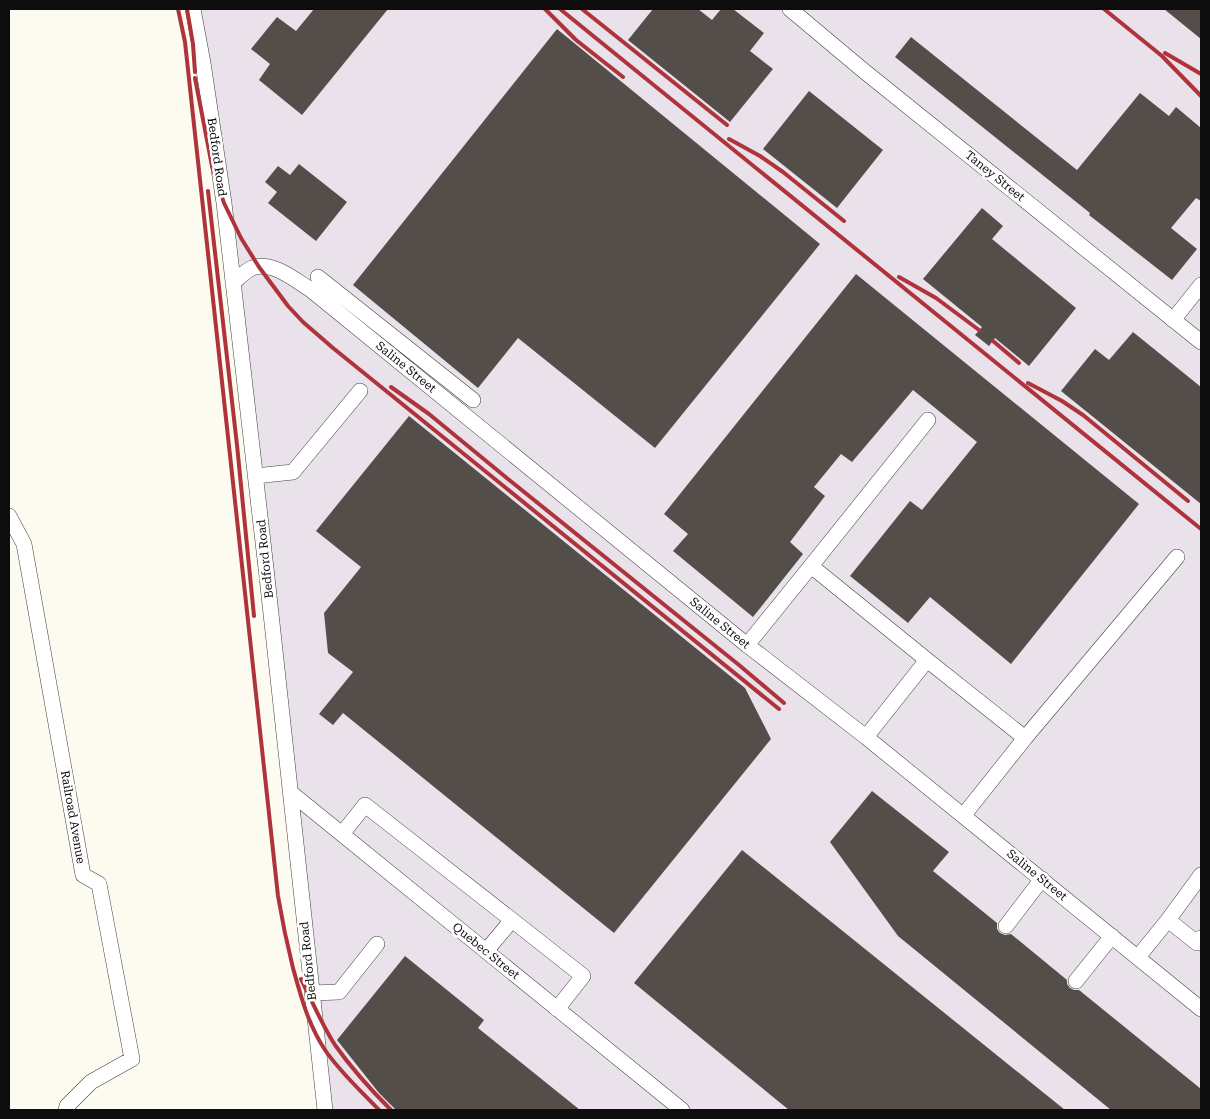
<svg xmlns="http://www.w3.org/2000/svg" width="1210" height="1119" font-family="'Roboto Serif',serif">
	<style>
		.industrial { fill: #eae2eb }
		.building { fill: #544e4a }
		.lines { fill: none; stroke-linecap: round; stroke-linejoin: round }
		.minor-casing { stroke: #404040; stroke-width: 16 }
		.minor { stroke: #fff; stroke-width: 15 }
		.rail { stroke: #af333b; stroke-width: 4 }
		.labels { text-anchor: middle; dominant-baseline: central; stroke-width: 5; stroke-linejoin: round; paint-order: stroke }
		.street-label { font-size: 12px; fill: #0d0d0d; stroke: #fff }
	</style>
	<rect width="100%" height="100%" fill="#fdfaef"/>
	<path class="industrial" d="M192,9H1201V1110H321L224,203Z"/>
	<path class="building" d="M314,9H388L302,115L259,80L270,64L251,49L277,17L296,31Z
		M653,9H698L712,20L721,9H733L764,33L750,51L773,69L730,122L628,40Z
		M1164,9H1201V39Z
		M557,29L820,244L655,448L518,338L478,388L353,285Z
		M911,37L1077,170L1140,93L1169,116L1176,107L1201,128V201L1196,198L1171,228L1197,249L1172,280L1089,215L1090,213L895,57Z
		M809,91L883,150L837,208L763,149Z
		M299,164L347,202L316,241L268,203L277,192L265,182L278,166L290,175Z
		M982,208L1003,226L992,239L1076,308L1029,366L995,338L989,346L975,335L982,327L923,279Z
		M856,274L1139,504L1011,664L930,597L908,623L850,576L910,501L922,510L977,442L913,390L852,462L841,454L814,487L825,496L790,542L803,554L753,617L673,551L688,534L664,514Z
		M1133,332L1201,387V504L1061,391L1095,349L1109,360Z
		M409,416L745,688L771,739L614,933L343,713L333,725L319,714L353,672L328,653L324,613L361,567L316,531Z
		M872,791L949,852L933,871L997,923V929L1000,933L1005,935L1011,934L1067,980V984L1070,988L1074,990H1079L1201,1089V1110H1111L898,936L830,842Z
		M742,850L1065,1110H789L634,983Z
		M405,956L484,1020L478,1028L580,1110H396L379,1093L337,1040Z"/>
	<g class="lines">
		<defs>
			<path id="minor" d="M193,9L203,63L224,203L267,577L325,1110
				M790,9L864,71L1201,342
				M318,277L473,400
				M233,283C239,278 245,271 252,268C272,260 295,280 311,290L747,645L866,737L1201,1009
				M1173,320L1201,285
				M255,476L293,472L360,391
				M9,516L24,544L83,875L99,884L132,1059L91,1082L67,1106L66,1110
				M811,566L928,420
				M747,645L811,566L927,660L866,737
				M927,660L1025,738L963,816
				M1025,738L1177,557
				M290,792L682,1110
				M342,834L365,805L512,920L486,951
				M512,920L583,976L557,1009
				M1168,920L1197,943L1201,938
				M1006,926L1042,879
				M1138,957L1168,920L1201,875
				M1076,981L1112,936
				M312,993L339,992L377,944"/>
		</defs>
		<use href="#minor" class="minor-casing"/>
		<use href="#minor" class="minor"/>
		<path class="rail" d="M178,9L185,42L278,896C282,920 287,944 293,968C301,997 308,1024 325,1050C340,1072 361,1091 379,1110
			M187,9L193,44L195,72
			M545,9L576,40L623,77
			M560,9L1201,529
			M582,9L727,125
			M1104,9L1162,56L1201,96
			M1165,53L1201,74
			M195,78L212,166L224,203L241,238L259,267L288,306L303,322L333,348L779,709
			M729,139L760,156L783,172L844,221
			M208,191L237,445L254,616
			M899,277L936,298L979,330
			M993,341L1019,363
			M1028,383L1062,401L1083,415L1188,501
			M391,387L429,414L508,479L739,665L784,703
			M301,979C312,1001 322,1025 335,1045C352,1069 371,1090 391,1110"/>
	</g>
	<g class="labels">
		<g class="street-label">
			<text transform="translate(217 157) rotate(82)">Bedford Road</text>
			<text transform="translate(995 176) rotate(39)">Taney Street</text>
			<text transform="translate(406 367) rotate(39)">Saline Street</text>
			<text transform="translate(265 559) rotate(-96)">Bedford Road</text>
			<text transform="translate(720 623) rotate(39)">Saline Street</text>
			<text transform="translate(73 817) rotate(80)">Railroad Avenue</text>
			<text transform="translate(1037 875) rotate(39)">Saline Street</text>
			<text transform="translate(486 951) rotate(39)">Quebec Street</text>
			<text transform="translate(308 961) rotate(-96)">Bedford Road</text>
		</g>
	</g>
	<rect width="1210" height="1119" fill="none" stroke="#0d0d0d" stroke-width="20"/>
</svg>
